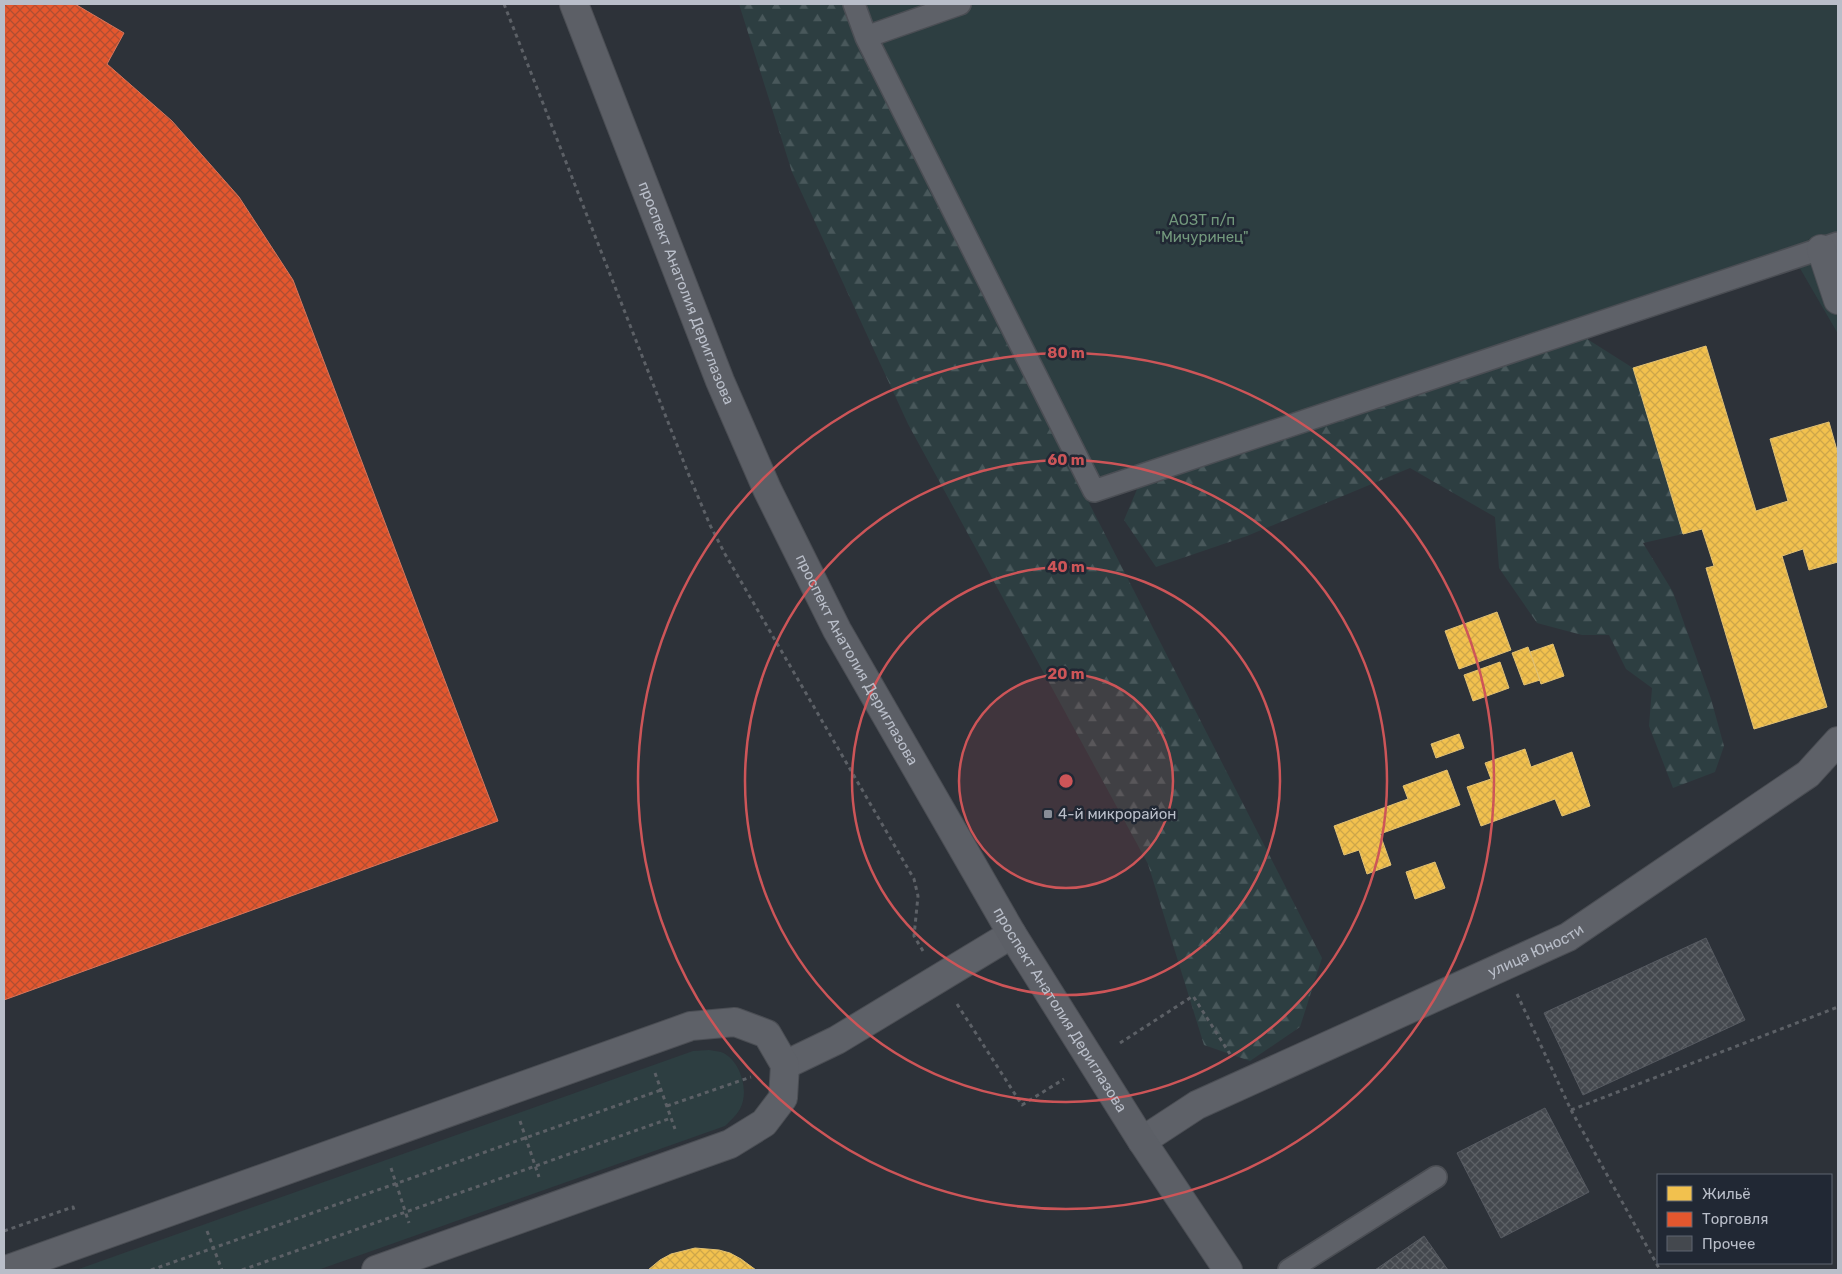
<svg xmlns="http://www.w3.org/2000/svg" width="1842" height="1274" font-family="Rubik,sans-serif">
	<style>
		.green { fill: #2d3e41 }
		.forest { fill: url(#forest-firs) }
		.homes { fill: url(#homes-cross-hatch); stroke: #e1c073 }
		.shops { fill: url(#shops-cross-hatch); stroke: #d7765c }
		.building { fill: url(#building-cross-hatch); stroke: #565a61 }
		.lines { fill: none; stroke-linecap: round; stroke-linejoin: round }
		.service-casing { stroke: #4b4e54; stroke-width: 24 }
		.minor-casing { stroke: #4b4e54; stroke-width: 30 }
		.secondary-casing { stroke: #4b4e54; stroke-width: 30 }
		.path { stroke: #5c6066; stroke-width: 3; stroke-dasharray: 4 4; stroke-linecap: butt }
		.service { stroke: #5e6168; stroke-width: 21 }
		.minor { stroke: #5e6168; stroke-width: 28 }
		.secondary { stroke: #5c5f66; stroke-width: 28 }
		.ring { fill: none; stroke: #cd5558; stroke-width: 2.5 }
		.poi-dot { fill: #888d97; stroke: #212834; stroke-width: 2 }
		.labels { text-anchor: middle; dominant-baseline: central; stroke-width: 5; stroke-linejoin: round; paint-order: stroke }
		.park-label { font-size: 15px; fill: #72987c; stroke: #212834 }
		.street-label { font-size: 15px; fill: #b9bec9; stroke: #212834 }
		.poi-label { font-size: 15px; fill: #b9bec9; stroke: #212834; text-anchor: start }
		.centre { fill: #cd5558; stroke: #212834; stroke-width: 2.5 }
		.ring-label { font-size: 15px; text-anchor: middle; font-weight: bold; fill: #cd5558; stroke: #212834; stroke-width: 5; stroke-linejoin: round; paint-order: stroke }
	</style>
	<defs>
		<pattern id="forest-firs" width="22" height="20" patternUnits="userSpaceOnUse" patternTransform="scale(1.25)"><rect width="22" height="20" fill="#2d3e41"/><path d="M5 1l3.5 6h-7zM16 11l3.5 6h-7z" fill="#49585b"/></pattern>
		<pattern id="homes-cross-hatch" width="8" height="8" patternUnits="userSpaceOnUse" patternTransform="scale(1.25)"><rect width="8" height="8" fill="#f2c14e"/><path d="M0 0l8 8M0 8l8-8" fill="none" stroke="#cda64a"/></pattern>
		<pattern id="shops-cross-hatch" width="8" height="8" patternUnits="userSpaceOnUse" patternTransform="scale(1.25)"><rect width="8" height="8" fill="#e4572e"/><path d="M0 0l8 8M0 8l8-8" fill="none" stroke="#b04e32"/></pattern>
		<pattern id="building-cross-hatch" width="8" height="8" patternUnits="userSpaceOnUse" patternTransform="scale(1.25)"><rect width="8" height="8" fill="#44484e"/><path d="M0 0l8 8M0 8l8-8" fill="none" stroke="#5d6166"/></pattern>
	</defs>
	<rect width="100%" height="100%" fill="#2d3239"/>
	<path class="green" d="M843,4H1838V334L1798,265L1089,503L862,55Z
		M709,1050C713,1051 717,1051 721,1052C740,1059 750,1091 740,1109C736,1116 730,1121 725,1126L318,1270H76L693,1051Z"/>
	<path class="forest" d="M739,4H843L862,55L1089,503L1322,958L1300,1027L1250,1061L1204,1045L1148,864L908,424L792,172Z
		M1584,337L1633,368L1683,534L1643,543L1673,592L1711,699L1724,746L1715,772L1673,788L1649,726L1652,688L1626,669L1609,635H1582L1537,623L1499,568L1495,517L1410,468L1247,536L1156,567L1124,520L1138,487Z"/>
	<path class="homes" d="M1706,346L1756,511L1788,501L1770,439L1829,422L1838,454V562L1809,570L1803,549L1782,556L1827,707L1754,729L1706,568L1714,566L1702,529L1683,534L1633,368Z
		M1497,612L1511,650L1459,669L1445,631Z
		M1553,644L1564,676L1541,684L1530,652Z
		M1528,647L1540,680L1524,685L1512,653Z
		M1500,662L1509,688L1473,701L1464,675Z
		M1459,734L1464,748L1436,758L1431,744Z
		M1525,749L1531,767L1572,752L1590,806L1562,816L1555,799L1481,826L1467,787L1491,779L1485,763Z
		M1447,770L1460,805L1380,834L1391,865L1367,874L1359,850L1344,855L1334,826L1408,799L1403,786Z
		M1435,862L1445,888L1415,899L1406,872Z
		M695,1248L719,1250L730,1253L741,1259L756,1270H648L660,1260L671,1254Z"/>
	<path class="shops" d="M4,4H75L124,33L107,64L172,121L239,197L293,280L498,821L4,1000Z"/>
	<path class="building" d="M1706,938L1745,1020L1583,1095L1544,1013Z
		M1545,1108L1589,1192L1501,1238L1457,1153Z
		M1424,1236L1448,1270H1375Z"/>
	<g class="lines">
		<defs>
			<path id="service" d="M854,4L866,37L1094,491L1838,243
				M866,37L960,4
				M1289,1270L1436,1177"/>
			<g id="minor">
				<path d="M1821,249L1838,300"/>
				<path d="M785,1065L837,1040L1012,934"/>
				<path id="s1" d="M1142,1141L1197,1105L1568,937L1808,774L1838,741"/>
				<path d="M6,1270L691,1026L735,1022L767,1034L785,1065L783,1098L764,1123L730,1144L376,1270"/>
			</g>
			<g id="secondary">
				<path id="s2" d="M574,4L720,381L767,489L837,630L1012,934L1142,1141L1228,1270"/>
			</g>
		</defs>
		<use href="#service" class="service-casing"/>
		<use href="#minor" class="minor-casing"/>
		<use href="#secondary" class="secondary-casing"/>
		<path class="path" d="M504,4L688,473L710,525L725,554L914,879L918,896L914,936L923,951
			M1517,994L1571,1110L1838,1007
			M957,1004L1022,1105L1064,1079
			M1120,1043L1193,996L1230,1054
			M655,1073L675,1129
			M667,1106L751,1077
			M1571,1110L1660,1270
			M520,1121L539,1177
			M391,1168L409,1223
			M4,1231L73,1207L75,1213
			M207,1231L222,1270
			M151,1270L661,1090
			M242,1270L671,1118"/>
		<use href="#service" class="service"/>
		<use href="#minor" class="minor"/>
		<use href="#secondary" class="secondary"/>
	</g>
	<circle cx="1066" cy="781" r="107" fill="#cd5558" fill-opacity=".12"/>
	<g class="ring">
		<circle cx="1066" cy="781" r="107"/>
		<circle cx="1066" cy="781" r="214"/>
		<circle cx="1066" cy="781" r="321"/>
		<circle cx="1066" cy="781" r="428"/>
	</g>
	<rect class="poi-dot" x="1043" y="809" width="10" height="10" rx="2.5"/>
	<g class="labels">
		<g class="park-label">
			<text x="1202" y="220">АОЗТ п/п<tspan x="1202" dy="17">"Мичуринец"</tspan></text>
		</g>
		<g class="street-label">
			<text stroke="none"><textPath href="#s2" startOffset="310">проспект Анатолия Дериглазова</textPath></text>
			<text stroke="none"><textPath href="#s2" startOffset="715">проспект Анатолия Дериглазова</textPath></text>
			<text stroke="none"><textPath href="#s1" startOffset="438">улица Юности</textPath></text>
			<text stroke="none"><textPath href="#s2" startOffset="1120">проспект Анатолия Дериглазова</textPath></text>
		</g>
		<g class="poi-label">
			<text x="1058" y="814">4-й микрорайон</text>
		</g>
	</g>
	<circle cx="1066" cy="781" r="8" class="centre"/>
	<g class="ring-label">
		<text x="1066" y="358">80 m</text>
		<text x="1066" y="465">60 m</text>
		<text x="1066" y="572">40 m</text>
		<text x="1066" y="679">20 m</text>
	</g>
	<rect width="1842" height="1274" fill="none" stroke="#b9bec9" stroke-width="10"/>
	<rect x="1657" y="1174" width="175" height="90" fill="#212834" stroke="#5e6470"/>
	<rect x="1667" y="1186" width="25" height="15" fill="#f2c14e" stroke="#5e6470"/>
	<text x="1702" y="1199" font-size="15" fill="#b9bec9">Жильё</text>
	<rect x="1667" y="1212" width="25" height="15" fill="#e4572e" stroke="#5e6470"/>
	<text x="1702" y="1224" font-size="15" fill="#b9bec9">Торговля</text>
	<rect x="1667" y="1236" width="25" height="15" fill="#44484e" stroke="#5e6470"/>
	<text x="1702" y="1249" font-size="15" fill="#b9bec9">Прочее</text>
</svg>
